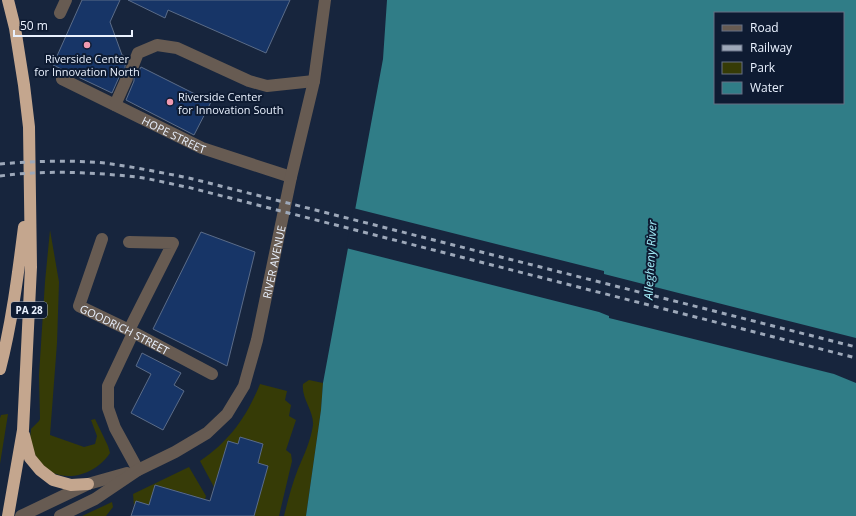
<svg xmlns="http://www.w3.org/2000/svg" width="856" height="516" font-family="'Open Sans',sans-serif">
	<style>
		.green { fill: #363b06 }
		.water { fill: #307d87; fill-rule: evenodd }
		.pier { fill: #17253d }
		.building { fill: #173567; stroke: #5b6c88 }
		.lines { fill: none; stroke-linecap: round; stroke-linejoin: round }
		.minor { stroke: #675b52; stroke-width: 12 }
		.highway { stroke: #c4a68e; stroke-width: 12 }
		.rail { stroke: #9da8b9; stroke-width: 3; stroke-dasharray: 5 5; stroke-linecap: butt }
		.poi-dot { fill: #f19ab1; stroke: #0e1b32; stroke-width: 1.5 }
		.labels { text-anchor: middle; dominant-baseline: central; stroke-width: 4; stroke-linejoin: round; paint-order: stroke }
		.shield { fill: #0e1b32; stroke: #a8b2c2; stroke-width: 1 }
		.shield-label { font-size: 10px; font-weight: bold; fill: #eaf2ff }
		.poi-label { font-size: 11px; fill: #eaf2ff; stroke: #0e1b32 }
		.street-label { font-size: 11px; fill: #eaf2ff; stroke: #0e1b32 }
		.water-label { font-size: 12px; font-style: italic; fill: #a5f0fb; stroke: #0e1b32 }
	</style>
	<rect width="100%" height="100%" fill="#17253d"/>
	<path class="green" d="M50,230L59,282L57,343L50,435L84,447L95,444L97,436L91,420L95,419L108,446L110,453C94,478 54,487 37,458C35,454 30,449 30,445C29,440 31,434 31,429L39,421L40,419L39,375L45,282Z
		M309,380L323,383L321,410L306,516H284C288,500 292,484 298,469C304,455 311,440 313,425C314,411 301,398 303,384Z
		M260,384L287,391L285,400L291,405L289,416L296,420L286,450L291,454L292,461L279,516H254L268,466L258,463L263,444L240,437L238,444L228,441L214,487L200,461C230,441 247,416 260,384Z
		M8,414L0,464V418L1,415Z
		M189,467L206,496L200,516H192V495L155,485L149,505L136,501L134,506L133,494Z
		M112,502L113,507L106,516H82Z"/>
	<path class="water" d="M387,0H856V516H306L321,410L323,383L383,59ZM715,13H843V103H715Z"/>
	<path class="pier" d="M353,208L604,271V274L856,338V383L834,374L609,318V316L599,312L346,248Z"/>
	<path class="building" d="M82,0H120L110,22L122,55L126,57L125,59L127,60L125,66V71L120,75L112,93L53,65Z
		M128,0H290L266,53L168,10L165,18Z
		M141,67L211,102L194,135L126,100L134,81V75L137,74Z
		M201,232L255,252L227,366L153,329Z
		M142,353L181,373L174,385L184,391L163,430L131,413L151,374L136,366Z
		M240,437L263,444L258,463L268,466L254,516H131L136,501L149,505L155,485L210,501L228,441L238,444Z"/>
	<g class="lines">
		<g class="minor">
			<path d="M60,13L66,0"/>
			<path d="M132,68L138,53L157,45L177,48L249,81L267,86L314,81"/>
			<path id="s1" d="M62,79L202,148L291,177"/>
			<path d="M115,105L127,78"/>
			<path id="s2" d="M102,239L79,306L129,330L212,374"/>
			<path d="M129,330L173,243L129,242"/>
			<path d="M133,333L108,386V408L115,428L138,470"/>
			<path d="M21,516L88,484L127,473"/>
			<path id="s3" d="M60,516L95,499L138,470L175,452L207,433L227,414L244,386L257,340L291,177L314,81L325,0"/>
		</g>
		<path class="highway" d="M8,0L15,28L24,85L29,127L31,267L23,430L8,516
			M0,369C12,322 18,274 24,227
			M24,435L30,458L40,470L53,480L71,485L88,484"/>
		<path class="rail" d="M0,164C34,161 70,160 105,163C134,167 164,173 193,179L856,347
			M0,176C45,170 91,172 136,177C153,179 170,184 187,187L856,358"/>
	</g>
	<g class="poi-dot">
		<circle cx="87" cy="45" r="4"/>
		<circle cx="170" cy="102" r="4"/>
	</g>
	<g class="labels">
		<rect class="shield" x="11" y="302" width="36" height="16" rx="3"/>
		<g class="shield-label">
			<text x="29" y="310">PA 28</text>
		</g>
		<g class="poi-label">
			<text x="87" y="58">Riverside Center<tspan x="87" dy="13">for Innovation North</tspan></text>
			<text x="178" y="96" text-anchor="start">Riverside Center<tspan x="178" dy="13">for Innovation South</tspan></text>
		</g>
		<g class="street-label">
			<text stroke="none"><textPath href="#s1" startOffset="125">HOPE STREET</textPath></text>
			<text stroke="none"><textPath href="#s3" startOffset="357">RIVER AVENUE</textPath></text>
			<text stroke="none"><textPath href="#s2" startOffset="122">GOODRICH STREET</textPath></text>
		</g>
		<g class="water-label">
			<text transform="translate(650 260) rotate(-87)">Allegheny River</text>
		</g>
	</g>
	<rect x="714" y="12" width="130" height="92" fill="#0e1b32" stroke="#667184"/>
	<rect x="722" y="25" width="20" height="6" fill="#675b52" stroke="#667184"/>
	<text x="750" y="32" font-size="12" fill="#eaf2ff">Road</text>
	<rect x="722" y="45" width="20" height="6" fill="#9da8b9" stroke="#667184"/>
	<text x="750" y="52" font-size="12" fill="#eaf2ff">Railway</text>
	<rect x="722" y="62" width="20" height="12" fill="#363b06" stroke="#667184"/>
	<text x="750" y="72" font-size="12" fill="#eaf2ff">Park</text>
	<rect x="722" y="82" width="20" height="12" fill="#307d87" stroke="#667184"/>
	<text x="750" y="92" font-size="12" fill="#eaf2ff">Water</text>
	<path d="M14 30v6h118v-6" fill="none" stroke="#eaf2ff" stroke-width="2"/>
	<text x="20" y="30" font-size="12" fill="#eaf2ff" stroke="#0e1b32" stroke-width="3" paint-order="stroke">50 m</text>
</svg>
